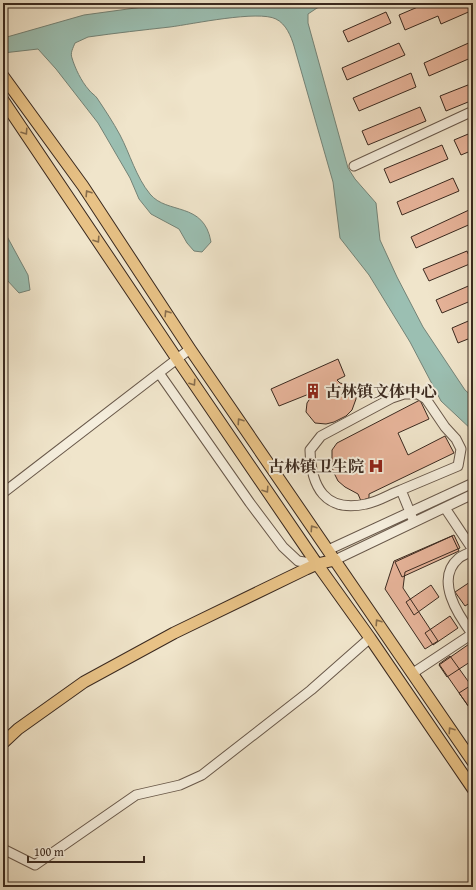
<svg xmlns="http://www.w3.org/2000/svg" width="476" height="890" font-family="'Gentium Book Plus','Noto Serif SC',serif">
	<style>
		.water { fill: #9bbfb2; stroke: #748377 }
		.building { fill: #e7b49a; stroke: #3a291f }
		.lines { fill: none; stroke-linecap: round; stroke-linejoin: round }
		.minor-casing { stroke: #68584a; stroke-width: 11 }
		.major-casing { stroke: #3a291f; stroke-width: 13 }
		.minor { stroke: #f5eedd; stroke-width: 9 }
		.major { stroke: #e8c286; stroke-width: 11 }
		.oneway { stroke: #886e4d }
		.labels { text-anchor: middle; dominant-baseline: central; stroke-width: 4; stroke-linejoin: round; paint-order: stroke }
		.poi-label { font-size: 16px; font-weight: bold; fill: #3a291f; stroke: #f5eedd; text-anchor: start }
	</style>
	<rect width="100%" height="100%" fill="#f0e5cb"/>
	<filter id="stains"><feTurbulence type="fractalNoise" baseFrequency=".005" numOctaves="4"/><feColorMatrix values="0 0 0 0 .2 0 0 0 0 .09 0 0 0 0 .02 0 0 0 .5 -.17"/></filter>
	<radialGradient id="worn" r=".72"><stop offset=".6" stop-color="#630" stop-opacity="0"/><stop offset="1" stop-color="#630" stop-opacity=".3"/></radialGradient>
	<path class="water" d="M172,3H335L317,8L308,14V23L348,168L355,179L376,203L380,240L397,277L423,327L465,390L473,397V431L441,401L410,342L369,275L340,238L333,182L294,46C291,36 286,24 276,19C258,10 193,24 170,27C143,30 116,33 88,37L75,43C73,48 70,53 72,58C75,68 81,81 89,90C91,93 95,95 97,98C105,110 113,122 120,135C130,154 136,177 150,194C167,215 204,201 211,242L202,252L194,251L187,243L179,229L151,214L139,199L130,178L98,123L56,69L38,49L3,53V36L7,37L84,15Z
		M3,229L28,275L30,290L19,293L6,279L3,266Z"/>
	<path class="building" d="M427,3H434L435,7L445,3H471L473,10L441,24L438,16L405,30L399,15Z
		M386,12L391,23L348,42L343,31Z
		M473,41V57L429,76L424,63Z
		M399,43L405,55L347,80L342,68Z
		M411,73L416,87L359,111L353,98Z
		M473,83V100L446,111L440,96Z
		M420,107L426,121L368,145L362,131Z
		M473,132V150L461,155L454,140Z
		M442,145L448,159L390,183L384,169Z
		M453,178L459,191L402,215L397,202Z
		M469,210L473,223L416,248L411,237Z
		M467,251L472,263L429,281L423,269Z
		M473,284V300L442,313L436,300Z
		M473,319V337L458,343L452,328Z
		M338,359L345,376L337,380L340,383L352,386L356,393V399L352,410L346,416L334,422L326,424L315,423L306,412L307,403L311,397L309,394L279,406L271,389Z
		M420,400L429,419L398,433L408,455L445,436L454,453L369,494V498L361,501L358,494L345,487L338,481L333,471L332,463V450L337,443Z
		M454,535L460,548L405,572L403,588L438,641L425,649L385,589L394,561Z
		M452,536L459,551L402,577L395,562Z
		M473,580V601L465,606L455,592Z
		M431,585L439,597L414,615L406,602Z
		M450,616L458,628L433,645L425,633Z
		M472,642L473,660L447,677L439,665Z
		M450,656L473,688V713L439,664Z
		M473,684V704L469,707L459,693Z"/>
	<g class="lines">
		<defs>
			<path id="minor" d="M354,166L473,111
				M159,373L250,503L283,547L298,561L317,564
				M401,490C390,494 378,502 366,504C325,513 311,487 310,450L321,436L392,398L404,394H418L426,399L445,427L456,439L461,449L458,466L401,490L414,522
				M3,493L190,349
				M445,508L473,550
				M328,550L473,483
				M473,551C469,553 463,555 459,558C434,579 458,615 473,635
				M335,560L473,494
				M413,673L472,634
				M3,849L35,865L136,795L180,785L202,775L311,690L370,638"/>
			<path id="major" d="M3,76L83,186L190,349L473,762
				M3,100L177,359L317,564L370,638L473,789
				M3,743L18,729L84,682L174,633L306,569L317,564L335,560"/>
		</defs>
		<use href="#minor" class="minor-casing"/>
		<use href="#major" class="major-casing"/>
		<use href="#minor" class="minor"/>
		<use href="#major" class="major"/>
	</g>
	<defs><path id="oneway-chevron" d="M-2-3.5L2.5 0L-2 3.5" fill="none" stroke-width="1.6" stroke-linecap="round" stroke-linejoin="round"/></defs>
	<g class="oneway">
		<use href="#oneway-chevron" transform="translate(25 132) rotate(56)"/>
		<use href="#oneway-chevron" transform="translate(88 193) rotate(-123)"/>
		<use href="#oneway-chevron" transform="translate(97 240) rotate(56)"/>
		<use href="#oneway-chevron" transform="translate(167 313) rotate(-123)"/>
		<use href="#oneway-chevron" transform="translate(193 383) rotate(56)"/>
		<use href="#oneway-chevron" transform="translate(240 421) rotate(-124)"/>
		<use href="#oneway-chevron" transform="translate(266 490) rotate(56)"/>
		<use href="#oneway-chevron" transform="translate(313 528) rotate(-124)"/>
		<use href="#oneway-chevron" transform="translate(378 622) rotate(-124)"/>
		<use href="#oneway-chevron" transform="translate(451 730) rotate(-124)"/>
	</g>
	<defs>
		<symbol id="building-bare" viewBox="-9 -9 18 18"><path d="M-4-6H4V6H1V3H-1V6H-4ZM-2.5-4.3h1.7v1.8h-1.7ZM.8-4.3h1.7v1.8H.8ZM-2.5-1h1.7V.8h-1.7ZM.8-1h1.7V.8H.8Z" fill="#8f2418" stroke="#f5eedd" stroke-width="2.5" paint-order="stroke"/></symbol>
		<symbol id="hospital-bare" viewBox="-9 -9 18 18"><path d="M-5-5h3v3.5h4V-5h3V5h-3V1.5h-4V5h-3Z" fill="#8f2418" stroke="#f5eedd" stroke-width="2.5" paint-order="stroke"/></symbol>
	</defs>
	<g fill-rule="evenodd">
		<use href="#building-bare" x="302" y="380" width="22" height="22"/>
		<use href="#hospital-bare" x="365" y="455" width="22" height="22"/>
	</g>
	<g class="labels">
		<g class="poi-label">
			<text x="325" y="391">古林镇文体中心</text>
			<text x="364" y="466" text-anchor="end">古林镇卫生院</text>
		</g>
	</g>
	<rect width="476" height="890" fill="none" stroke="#f0e5cb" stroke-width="16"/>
	<rect x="4" y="4" width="468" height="882" fill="none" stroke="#3a291f" stroke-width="2"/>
	<rect x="8" y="8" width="460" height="874" fill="none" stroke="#3a291f"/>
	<path d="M28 856v6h116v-6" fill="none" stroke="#3a291f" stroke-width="2"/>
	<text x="34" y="856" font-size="12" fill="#3a291f" stroke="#f5eedd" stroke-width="3" paint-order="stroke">100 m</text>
	<rect width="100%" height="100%" filter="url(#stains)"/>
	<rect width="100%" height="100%" fill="url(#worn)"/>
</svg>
